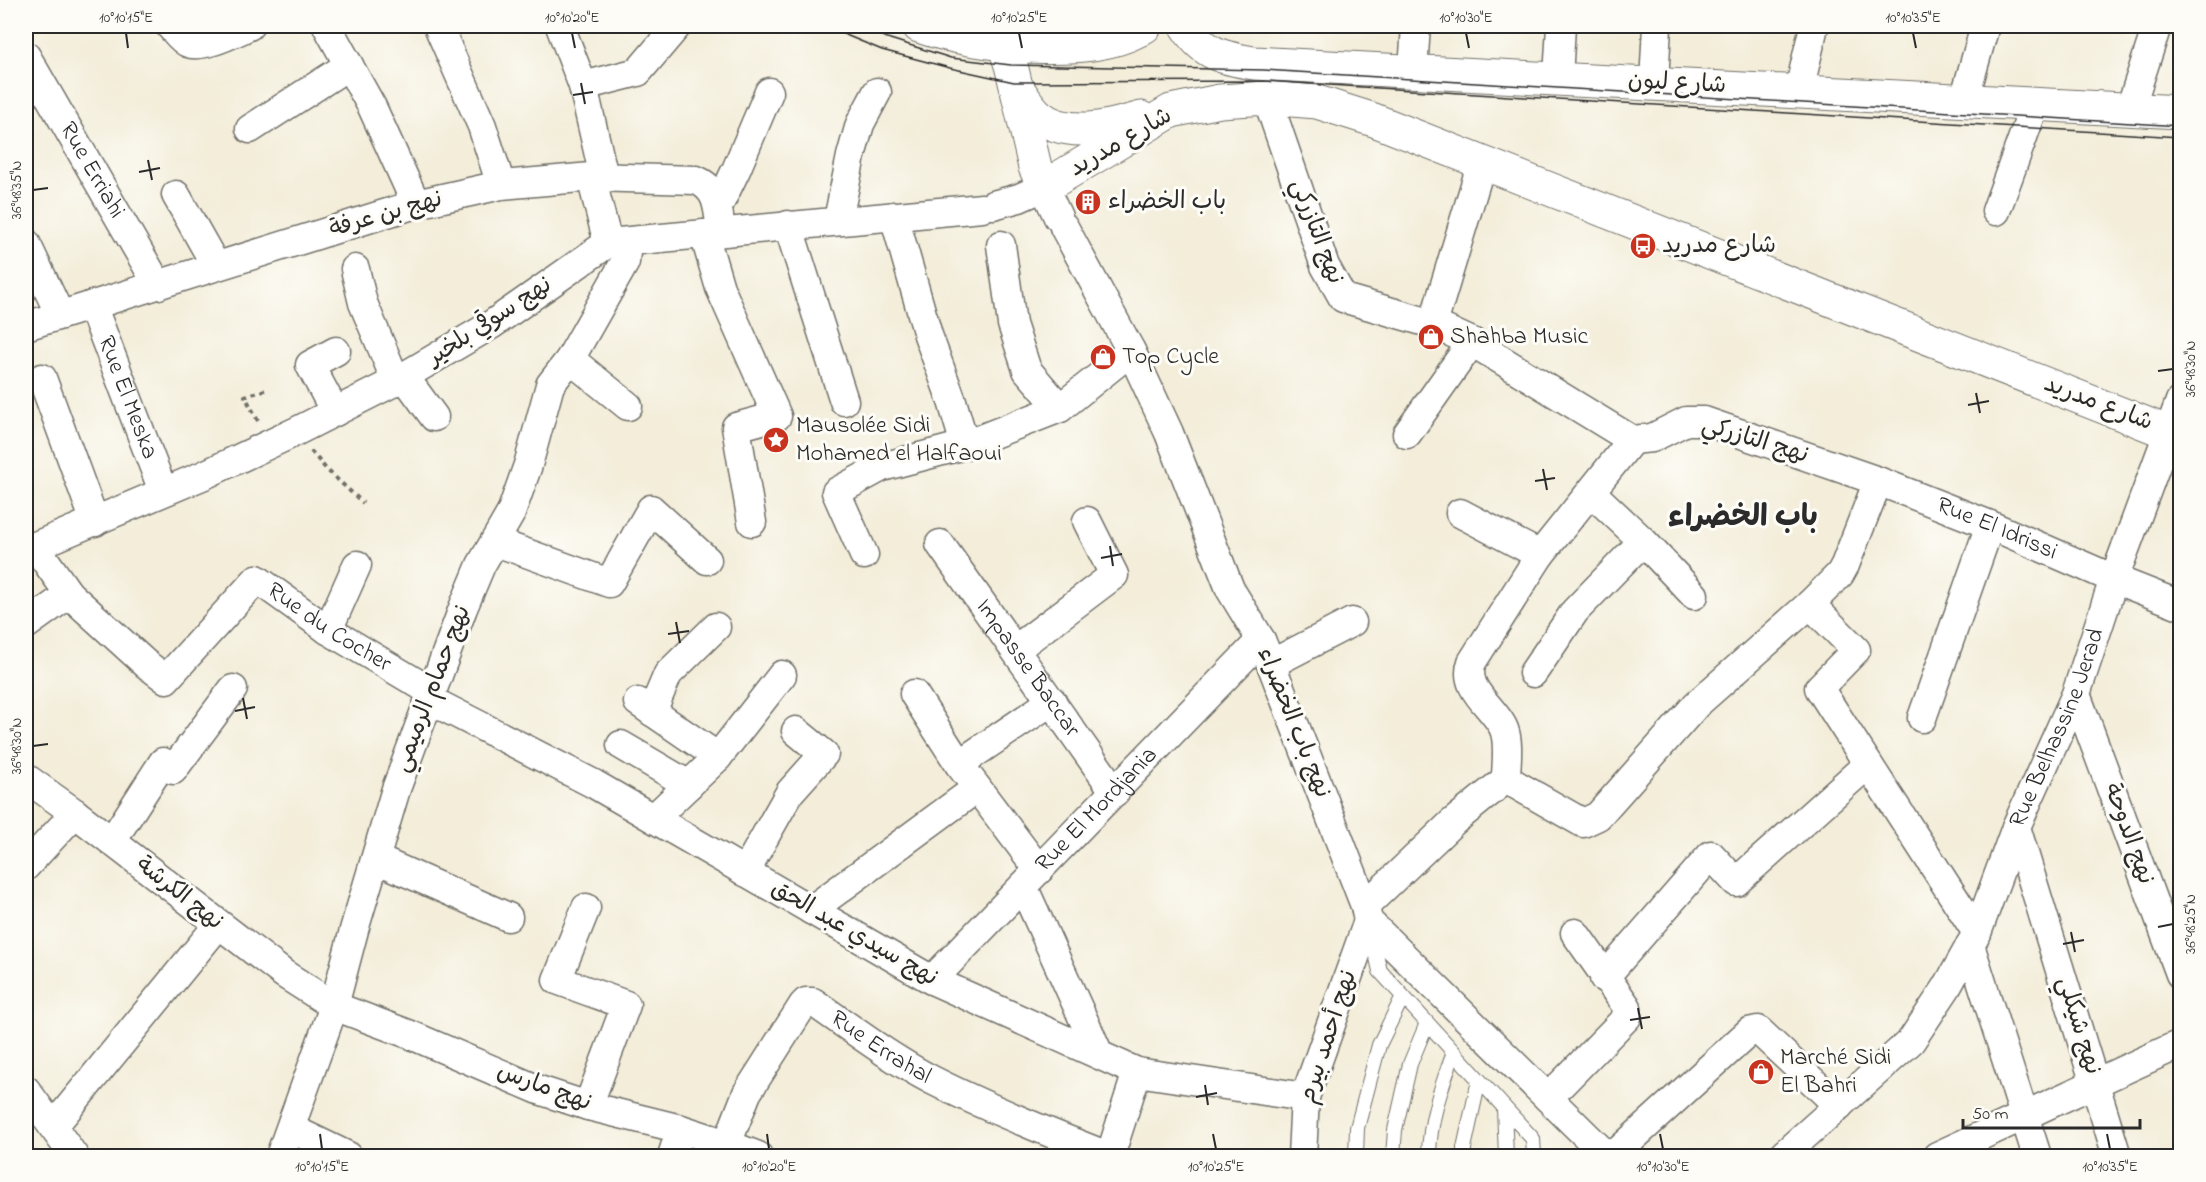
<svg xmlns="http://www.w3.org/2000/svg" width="2206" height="1182" font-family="'Indie Flower','Playpen Sans Arabic',sans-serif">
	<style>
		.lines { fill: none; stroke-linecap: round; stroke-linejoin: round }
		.lane-casing { stroke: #716f68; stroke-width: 16 }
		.street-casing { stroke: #716f68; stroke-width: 31 }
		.secondary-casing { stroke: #716f68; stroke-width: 35 }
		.path { stroke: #716f68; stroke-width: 4; stroke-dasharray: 4.5 4.5; stroke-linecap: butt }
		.lane { stroke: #fff; stroke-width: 14 }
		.street { stroke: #fff; stroke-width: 28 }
		.secondary { stroke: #fff; stroke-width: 33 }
		.tram { stroke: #2b2b2b; stroke-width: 1.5 }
		.ticks { fill: none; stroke: #2b2b2b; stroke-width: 2 }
		.labels { text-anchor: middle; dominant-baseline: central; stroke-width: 6; stroke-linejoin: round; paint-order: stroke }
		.street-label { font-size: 24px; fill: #2b2b2b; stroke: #fdfcf7 }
		.poi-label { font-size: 24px; fill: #2b2b2b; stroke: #fdfcf7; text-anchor: start }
		.district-label { font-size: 30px; font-weight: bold; fill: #2b2b2b; stroke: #fdfcf7 }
		.neatline { fill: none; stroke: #2b2b2b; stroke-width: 2 }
		.ticks-label { font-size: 15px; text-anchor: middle; fill: #2b2b2b }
	</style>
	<rect width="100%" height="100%" fill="#fdfcf7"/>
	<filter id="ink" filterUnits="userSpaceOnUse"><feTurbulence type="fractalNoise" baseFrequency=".0167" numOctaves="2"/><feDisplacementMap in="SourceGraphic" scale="12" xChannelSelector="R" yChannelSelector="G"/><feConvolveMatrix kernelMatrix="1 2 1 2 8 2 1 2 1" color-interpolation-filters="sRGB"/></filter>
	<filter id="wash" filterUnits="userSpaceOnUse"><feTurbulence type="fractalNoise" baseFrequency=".008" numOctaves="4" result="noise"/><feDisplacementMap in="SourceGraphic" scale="24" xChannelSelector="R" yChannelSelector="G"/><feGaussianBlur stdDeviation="1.35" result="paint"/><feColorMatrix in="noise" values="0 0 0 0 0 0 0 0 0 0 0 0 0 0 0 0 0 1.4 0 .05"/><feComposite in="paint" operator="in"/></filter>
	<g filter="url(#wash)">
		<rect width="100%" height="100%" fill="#f3edd9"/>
	</g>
	<g filter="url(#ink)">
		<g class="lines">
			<defs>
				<path id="lane" d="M1370,928L1380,971L1533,1139L1534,1156
					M1504,1108L1506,1156
					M1356,1156L1357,1128L1379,1045L1403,996
					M1393,1156L1395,1130L1410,1064L1427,1023
					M1429,1156C1429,1121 1442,1085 1454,1052
					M1464,1156V1148L1479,1080"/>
				<g id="street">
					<path d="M170,26C175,31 181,40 188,43C203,49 235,32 249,26"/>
					<path d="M327,26L372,107L416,204"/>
					<path d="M438,26L482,126L501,185"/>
					<path d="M560,26L583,86L604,177"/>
					<path id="s1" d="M26,56L158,285"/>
					<path d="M1413,70L1416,26"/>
					<path d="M1558,78L1561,26"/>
					<path d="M1654,83L1657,26"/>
					<path d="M583,86L638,72L677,26"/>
					<path d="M1799,91L1814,26"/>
					<path id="s2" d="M1267,98L1325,266L1343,298L1433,324L1472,342L1632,440L1652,438L1686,421H1704L1878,481L1990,525L2114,579L2180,605"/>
					<path d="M1964,100L1985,26"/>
					<path d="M2130,109L2157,26"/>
					<path d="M250,129L349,65"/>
					<path d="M591,177L608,243"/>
					<path d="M176,195L216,266"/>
					<path d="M993,205L1019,198L1044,187L1058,217"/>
					<path d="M718,207L736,170L769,92"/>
					<path d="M1996,211L2035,104"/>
					<path d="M894,216L928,335L952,401L965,445"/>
					<path d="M838,220L851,156L860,124L877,92"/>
					<path d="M788,225L844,401"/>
					<path d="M1064,227L1131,351L1169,433L1230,589L1261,640L1271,664L1365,906L1368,921L1607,1156"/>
					<path d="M704,234L720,288L777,416L736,427L752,522"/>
					<path d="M26,243L60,315"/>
					<path d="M1001,245L1012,324L1027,370L1060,408"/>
					<path d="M355,269L363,303L396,381"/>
					<path id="s3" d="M92,305L163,491"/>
					<path d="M1433,324L1482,162"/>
					<path d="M26,326L416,204L501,185L591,177L696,180C719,189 718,210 721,232"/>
					<path d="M570,359L628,406"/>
					<path d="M404,376L434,417"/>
					<path d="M42,378L95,522"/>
					<path d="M335,412L310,365L336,351"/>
					<path d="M1407,434L1472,342"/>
					<path d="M1878,481L1845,565L1840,574L1810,604L1856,650L1819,688L1977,933"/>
					<path d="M1591,492L1643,541L1694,595"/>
					<path d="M1460,513L1540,555"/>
					<path d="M496,542L609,583L651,509L707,560"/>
					<path id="s4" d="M940,544L1115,792"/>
					<path id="s5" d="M35,546L69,594L146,664L166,679L257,579L328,630L432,692"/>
					<path d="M26,550L204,475L295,432L396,381L491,325L608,243L982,208"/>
					<path d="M864,555L836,492L882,467L965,445L1060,408L1131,351"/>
					<path d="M26,625L69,594"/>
					<path d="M328,630L357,565"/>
					<path d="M1016,649L1114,575L1087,521"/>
					<path d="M1271,664L1352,622"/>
					<path d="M1533,673L1575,611L1643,541"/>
					<path d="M914,694L959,764L1039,870"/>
					<path d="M2076,694L2180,974"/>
					<path d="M430,700L594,784L932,980L1137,1072L1305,1097"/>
					<path d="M638,702L718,757"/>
					<path d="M652,712L668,674L716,627"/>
					<path d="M1922,718L1990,525"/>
					<path d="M621,745L689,785"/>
					<path d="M959,764L1052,701"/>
					<path d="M26,778L75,813L284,974L334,1006L411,1035L539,1090L588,1106L681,1129L727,1144L758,1156"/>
					<path d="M1506,779C1506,764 1510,741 1503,727C1492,705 1462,689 1472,662L1540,555L1632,440"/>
					<path d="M654,818L718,757L782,675"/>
					<path d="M2016,827L2117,1156"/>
					<path d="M112,841L163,762L173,770L233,689"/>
					<path d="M376,859L508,917"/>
					<path d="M26,866L75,813"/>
					<path d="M745,872L790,792L824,754L796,731"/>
					<path d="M1023,886L1099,1054"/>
					<path d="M1365,906L1453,822L1506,779L1583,823L1598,816L1697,704L1810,604"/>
					<path d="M586,908L557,980L626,1005L588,1106"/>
					<path d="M811,910L977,788"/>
					<path d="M1970,945L2037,1156"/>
					<path d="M1604,978L1711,855L1736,882L1868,764"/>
					<path id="s6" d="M932,980L1261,640"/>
					<path d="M26,1090L74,1156"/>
					<path d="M1548,1098L1627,1017V1007L1575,933"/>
					<path d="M53,1127L218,925"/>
					<path d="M292,1129L348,1156"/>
					<path id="s7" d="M727,1144L747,1093L803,1005L806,1002H813C852,1029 890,1058 932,1080C989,1109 1049,1133 1108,1156"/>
					<path d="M280,1156L334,1006L354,930L396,789L463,608L481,565L511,513L528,465L550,385L570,359L625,262L627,242"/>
					<path d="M672,1156L681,1129"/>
					<path d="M1110,1156L1137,1072"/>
					<path d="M1302,1156L1305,1097L1368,921"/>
					<path d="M1613,1156L1749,1032L1758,1030L1839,1106"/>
					<path id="s8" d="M1782,1156L1911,1041L1947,987L1977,933L2016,827L2076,694L2114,579L2180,401"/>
					<path d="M1937,1156L2180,1044"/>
				</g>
				<path id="secondary" d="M919,26C974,46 1095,60 1145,26
					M998,26L1011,65L1035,167L1044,187L1171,111L1220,101L1267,98L1317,102L1374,120L2180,437
					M1186,26C1204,54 1222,58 1254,63L2180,112
					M1018,89C1024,98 1029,107 1038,115C1066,139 1110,127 1141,118"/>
			</defs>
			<use href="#lane" class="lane-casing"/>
			<use href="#street" class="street-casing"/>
			<use href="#secondary" class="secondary-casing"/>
			<path class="path" d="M258,421L245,396L265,390
				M311,451L326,469L363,503"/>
			<use href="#lane" class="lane"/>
			<use href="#street" class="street"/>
			<use href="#secondary" class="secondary"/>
			<path class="tram" d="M824,26L882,50L950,68L1014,82L1264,81L2180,137
				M857,26L887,38L951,58L1011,65L1264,70L2180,126"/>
		</g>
	</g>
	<path class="ticks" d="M126,33L128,48M572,33L575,48M1019,33L1022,48M1466,33L1469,48M1913,33L1916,48M581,83L585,104M573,95L593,92M148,160L152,180M139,172L160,168M33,190L48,188M2158,371L2173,369M1976,393L1980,413M1968,405L1989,401M1543,469L1547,490M1535,481L1555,478M1110,546L1113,566M1101,558L1122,554M676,622L680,643M668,634L689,631M243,698L247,719M235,711L255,707M33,746L48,744M2158,927L2173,924M2071,932L2075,952M2063,944L2084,940M1638,1008L1642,1029M1630,1020L1650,1017M1205,1085L1208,1105M1196,1097L1217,1093M320,1134L322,1149M767,1134L769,1149M1213,1134L1216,1149M1660,1134L1663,1149M2107,1134L2110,1149"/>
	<defs>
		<symbol id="building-disc" viewBox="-11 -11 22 22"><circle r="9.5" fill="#c8321e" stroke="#fdfcf7"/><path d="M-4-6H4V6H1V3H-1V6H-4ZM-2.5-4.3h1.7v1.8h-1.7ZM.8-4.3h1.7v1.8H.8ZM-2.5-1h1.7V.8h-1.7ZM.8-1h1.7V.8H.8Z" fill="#fff"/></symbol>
		<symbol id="bus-disc" viewBox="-11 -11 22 22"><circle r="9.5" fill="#c8321e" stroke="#fdfcf7"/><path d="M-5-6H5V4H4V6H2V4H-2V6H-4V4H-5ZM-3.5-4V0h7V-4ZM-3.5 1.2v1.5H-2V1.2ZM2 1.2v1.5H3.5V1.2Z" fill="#fff"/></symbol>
		<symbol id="shop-disc" viewBox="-11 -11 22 22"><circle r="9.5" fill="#c8321e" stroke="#fdfcf7"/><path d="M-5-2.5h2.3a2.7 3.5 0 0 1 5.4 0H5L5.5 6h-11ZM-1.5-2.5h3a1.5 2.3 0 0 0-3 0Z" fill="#fff"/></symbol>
		<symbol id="sight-disc" viewBox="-11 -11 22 22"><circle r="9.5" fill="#c8321e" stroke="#fdfcf7"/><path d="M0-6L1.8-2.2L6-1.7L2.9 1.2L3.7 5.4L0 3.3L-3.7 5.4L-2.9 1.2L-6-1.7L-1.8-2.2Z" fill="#fff"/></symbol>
	</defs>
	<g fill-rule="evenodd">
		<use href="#building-disc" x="1073" y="187" width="30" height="30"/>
		<use href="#bus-disc" x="1628" y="231" width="30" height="30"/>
		<use href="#shop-disc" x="1416" y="322" width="30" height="30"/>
		<use href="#shop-disc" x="1088" y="342" width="30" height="30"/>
		<use href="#sight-disc" x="761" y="425" width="30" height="30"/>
		<use href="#shop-disc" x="1746" y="1057" width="30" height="30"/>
	</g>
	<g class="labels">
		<g class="street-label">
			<text transform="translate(1677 84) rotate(3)">شارع ليون</text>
			<text transform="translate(1121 143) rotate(-30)">شارع مدريد</text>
			<text stroke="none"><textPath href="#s1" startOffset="132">Rue Erriahi</textPath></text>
			<text transform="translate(386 215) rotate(-16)">نهج بن عرفة</text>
			<text transform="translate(1316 232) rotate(69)">نهج التازركي</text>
			<text transform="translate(490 322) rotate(-33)">نهج سوقي بلخير</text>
			<text stroke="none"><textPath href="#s3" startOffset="99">Rue El Meska</textPath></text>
			<text transform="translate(2098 404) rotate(21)">شارع مدريد</text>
			<text transform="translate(1755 441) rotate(17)">نهج التازركي</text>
			<text stroke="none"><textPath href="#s2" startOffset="927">Rue El Idrissi</textPath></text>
			<text stroke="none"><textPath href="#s5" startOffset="410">Rue du Cocher</textPath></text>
			<text stroke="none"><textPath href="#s4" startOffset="152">Impasse Baccar</textPath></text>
			<text transform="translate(433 689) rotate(-69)">نهج حمام الرميمي</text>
			<text transform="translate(1293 723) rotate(68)">نهج باب الخضراء</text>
			<text stroke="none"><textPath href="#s8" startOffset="520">Rue Belhassine Jerad</textPath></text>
			<text stroke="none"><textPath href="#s6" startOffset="237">Rue El Mordjania</textPath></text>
			<text transform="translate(2128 834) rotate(70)">نهج الدوحة</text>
			<text transform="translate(179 894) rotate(38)">نهج الكرشة</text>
			<text transform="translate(854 934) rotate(30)">نهج سيدي عبد الحق</text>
			<text transform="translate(2078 1026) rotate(73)">نهج شيكلي</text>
			<text transform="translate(1329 1037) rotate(-72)">نهج أحمد بيرم</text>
			<text stroke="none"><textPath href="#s7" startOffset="252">Rue Errahal</textPath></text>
			<text transform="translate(544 1088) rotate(20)">نهج مارس</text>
		</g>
		<g class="poi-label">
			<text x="1108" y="202">باب الخضراء</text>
			<text x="1662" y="246">شارع مدريد</text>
			<text x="1450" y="337">Shahba Music</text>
			<text x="1122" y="357">Top Cycle</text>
			<text x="796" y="426">Mausolée Sidi<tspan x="796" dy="28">Mohamed el Halfaoui</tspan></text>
			<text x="1780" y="1058">Marché Sidi<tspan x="1780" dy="28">El Bahri</tspan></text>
		</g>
		<g class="district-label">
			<text x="1743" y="518">باب الخضراء</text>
		</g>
	</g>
	<rect width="2206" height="1182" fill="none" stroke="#fdfcf7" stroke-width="66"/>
	<path d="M1963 1119v9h177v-9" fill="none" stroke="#2b2b2b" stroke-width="3"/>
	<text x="1972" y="1119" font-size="18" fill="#2b2b2b" stroke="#fdfcf7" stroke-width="4.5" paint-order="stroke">50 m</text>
	<rect x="33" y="33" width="2140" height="1116" class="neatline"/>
	<g class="ticks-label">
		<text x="126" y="22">10°10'15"E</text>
		<text x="572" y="22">10°10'20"E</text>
		<text x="1019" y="22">10°10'25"E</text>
		<text x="1466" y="22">10°10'30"E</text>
		<text x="1913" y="22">10°10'35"E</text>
		<text transform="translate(16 190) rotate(-90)" y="5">36°48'35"N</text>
		<text transform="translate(2190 369) rotate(-90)" y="5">36°48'30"N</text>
		<text transform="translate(16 746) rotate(-90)" y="5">36°48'30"N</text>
		<text transform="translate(2190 924) rotate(-90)" y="5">36°48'25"N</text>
		<text x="322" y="1171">10°10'15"E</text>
		<text x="769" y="1171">10°10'20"E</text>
		<text x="1216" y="1171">10°10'25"E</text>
		<text x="1663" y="1171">10°10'30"E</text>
		<text x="2110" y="1171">10°10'35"E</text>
	</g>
</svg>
